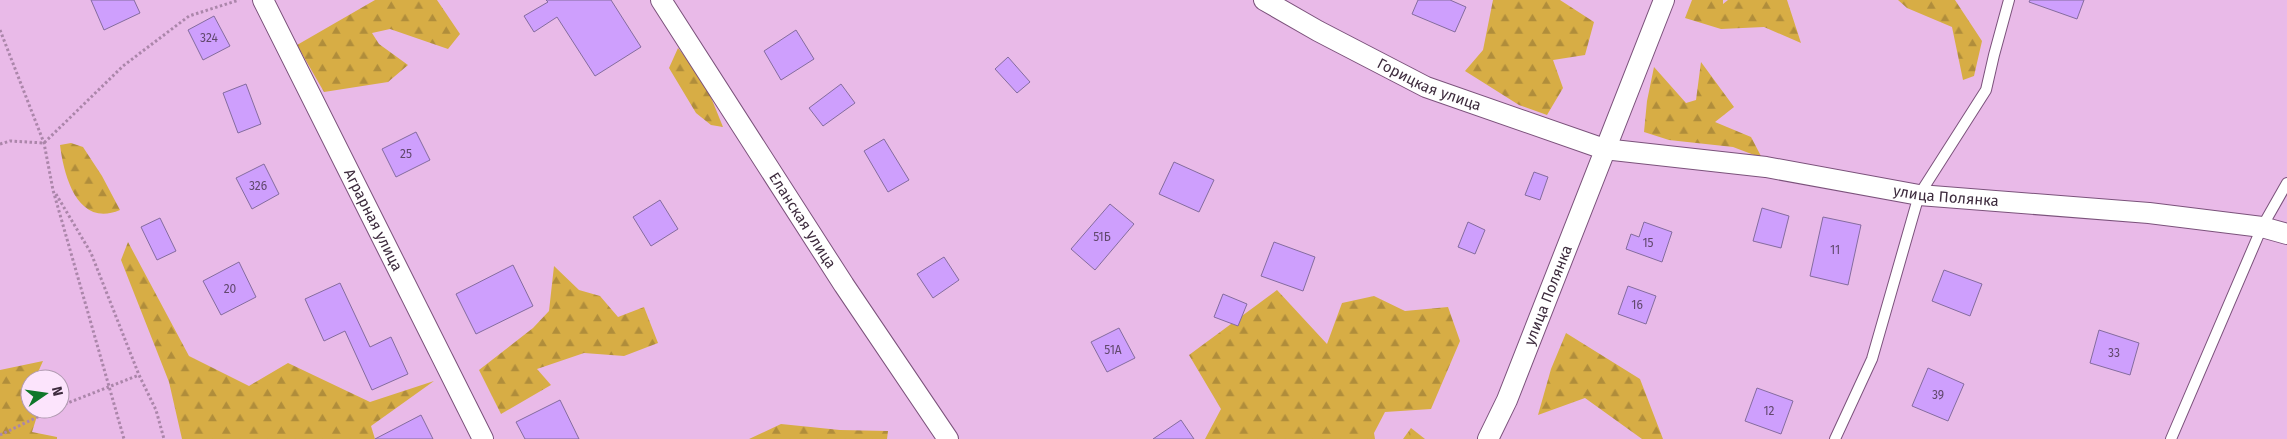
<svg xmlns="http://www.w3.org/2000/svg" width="2287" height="439" font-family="'Fira Sans',sans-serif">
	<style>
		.forest { fill: url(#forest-firs) }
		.park { fill: url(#park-crowns) }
		.building { fill: #ce9ffd; stroke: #846c9e }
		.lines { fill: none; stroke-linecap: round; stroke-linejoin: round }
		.lane-casing { stroke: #7b527b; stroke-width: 12 }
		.street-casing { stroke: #7b527b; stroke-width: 22 }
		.path { stroke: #ab86aa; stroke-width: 3; stroke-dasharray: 2.5 2.5; stroke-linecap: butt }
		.lane { stroke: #fff; stroke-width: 10 }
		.street { stroke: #fff; stroke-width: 20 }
		.labels { text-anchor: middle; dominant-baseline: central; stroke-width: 4; stroke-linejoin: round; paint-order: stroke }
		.number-label { font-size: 12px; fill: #61486d }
		.street-label { font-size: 15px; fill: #3d2b3d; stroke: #fce4fc }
	</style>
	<defs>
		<pattern id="forest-firs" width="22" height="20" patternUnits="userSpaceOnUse" patternTransform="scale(1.25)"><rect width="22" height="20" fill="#d7ad45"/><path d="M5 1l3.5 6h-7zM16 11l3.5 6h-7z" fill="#b08d3b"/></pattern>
		<pattern id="park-crowns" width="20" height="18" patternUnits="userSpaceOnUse" patternTransform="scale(1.25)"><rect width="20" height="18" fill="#d7ad45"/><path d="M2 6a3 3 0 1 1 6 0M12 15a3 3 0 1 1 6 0" fill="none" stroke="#b08d3b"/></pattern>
	</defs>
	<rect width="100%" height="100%" fill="#e9bae8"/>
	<path class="forest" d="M375,0H437L460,34L448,49L390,29L372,33L379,44L408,65L388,82L324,92L297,45Z
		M1493,0H1560L1594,22L1585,55L1553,60L1563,88L1547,115L1519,105L1465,71L1483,50Z
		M1692,0H1723V4L1728,0H1787L1801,43L1764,27L1721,29L1685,18Z
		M1898,0H1955L1982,41L1974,76L1963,80L1952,27L1907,8Z
		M678,48L704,80L723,127L711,125L696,113L669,68Z
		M1701,62L1734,107L1715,122L1751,137L1762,158L1733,147L1669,140L1644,132L1647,101L1654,67L1686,103L1696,100Z
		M71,143L83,147L102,176L120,210C78,228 64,177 60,145Z
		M128,242L189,356L249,386L288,363L370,402L434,381L371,426L375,439H182L169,382L121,260Z
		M554,266L579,290L600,296L618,317L644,307L658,343L624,356L584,353L537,369L551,385L501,414L479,370L533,328L549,311Z
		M1277,290L1327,344L1342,303L1374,296L1405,311L1448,307L1460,341L1431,409L1385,412L1374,433L1375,439H1205L1221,409L1189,355Z
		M1566,333L1640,379L1663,439H1642L1585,398L1538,415L1551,369Z
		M43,361L35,379H30V390L27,395L30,409H34L37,416L32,432L57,437V439H0V370Z
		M781,424L840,430L888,431L887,439H749Z"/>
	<path class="park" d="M1411,428L1425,439H1403Z"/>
	<path class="building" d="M91,0H134L140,13L104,30Z
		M546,0H611L641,47L595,76L557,17L534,32L524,16L548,2Z
		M1418,0H1450L1466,7L1455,32L1412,14Z
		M2030,0H2084L2077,19L2029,2Z
		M214,16L230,46L203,60L188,30Z
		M796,30L814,59L781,80L764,51Z
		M1008,57L1030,82L1017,93L995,69Z
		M246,84L261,124L238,133L223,93Z
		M841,84L855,103L823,126L809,108Z
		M416,132L430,160L396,177L382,149Z
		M884,139L909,180L888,192L864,151Z
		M1174,162L1214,180L1199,212L1159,194Z
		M264,164L279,194L252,209L236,178Z
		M1534,172L1548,177L1540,200L1525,195Z
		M660,200L678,229L651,246L633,217Z
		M1110,204L1134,224L1095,270L1071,249Z
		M1762,208L1789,216L1781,248L1753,241Z
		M1823,217L1861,225L1848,285L1810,276Z
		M160,218L176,251L157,260L141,227Z
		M1468,222L1485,230L1475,254L1458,247Z
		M1644,222L1672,232L1662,262L1626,249L1631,234L1639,237Z
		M1274,242L1315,257L1303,291L1261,276Z
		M944,257L959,280L933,298L917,274Z
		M239,262L256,297L221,315L203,281Z
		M513,265L533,306L476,334L456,294Z
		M1944,270L1982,284L1970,316L1932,301Z
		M340,283L370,347L391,337L408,374L372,390L345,331L324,341L305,299Z
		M1628,286L1656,296L1646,324L1618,314Z
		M1223,294L1247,304L1238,326L1214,317Z
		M1119,328L1135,358L1107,372L1091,342Z
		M2099,330L2139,343L2130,375L2090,363Z
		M1928,368L1964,384L1948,421L1912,406Z
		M1757,388L1793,401L1781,434L1745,421Z
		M560,400L579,439H525L516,422Z
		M421,415L433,439H375Z
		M1181,420L1194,439H1153Z"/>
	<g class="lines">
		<defs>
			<path id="lane" d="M1835,439L1872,359L1919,195L1986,90L1994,55L2009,0
				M2171,439L2262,227L2287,183"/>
			<g id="street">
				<path id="s1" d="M263,0L483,439"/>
				<path id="s2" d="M661,0L844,285L948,439"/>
				<path id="s3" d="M1264,0L1318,31L1426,87L1604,149L1766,167L1919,195L2149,213L2262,227L2287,234"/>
				<path id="s4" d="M1488,439L1507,400L1664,0"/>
			</g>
		</defs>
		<use href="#lane" class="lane-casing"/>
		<use href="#street" class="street-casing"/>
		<path class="path" d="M0,30L44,143L53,190L124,439
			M0,144L10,141L44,143L123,66L189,16L239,0
			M56,194L91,253L139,375L156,410L164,439
			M60,406L139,375
			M0,435L54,409"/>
		<use href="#lane" class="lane"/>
		<use href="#street" class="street"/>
	</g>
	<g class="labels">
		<g class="number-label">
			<text x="209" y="38">324</text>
			<text x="406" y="154">25</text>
			<text x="258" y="186">326</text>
			<text x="1102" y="237">51Б</text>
			<text x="1648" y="243">15</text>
			<text x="1835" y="250">11</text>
			<text x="230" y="289">20</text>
			<text x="1637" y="305">16</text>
			<text x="1113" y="350">51А</text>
			<text x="2114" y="353">33</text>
			<text x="1938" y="395">39</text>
			<text x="1769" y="411">12</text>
		</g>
		<g class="street-label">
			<text stroke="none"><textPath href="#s3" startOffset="186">Горицкая улица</textPath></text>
			<text stroke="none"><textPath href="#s3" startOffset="718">улица Полянка</textPath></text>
			<text stroke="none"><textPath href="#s1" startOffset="246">Аграрная улица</textPath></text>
			<text stroke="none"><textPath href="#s2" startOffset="262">Еланская улица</textPath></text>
			<text stroke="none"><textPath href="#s4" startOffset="156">улица Полянка</textPath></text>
		</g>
	</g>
	<g transform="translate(45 394) rotate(77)"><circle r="24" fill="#fce4fc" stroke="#b09ab0"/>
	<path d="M0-4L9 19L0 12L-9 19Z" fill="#0e7729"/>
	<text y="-8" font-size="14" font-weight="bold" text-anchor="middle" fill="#3d2b3d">N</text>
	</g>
</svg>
